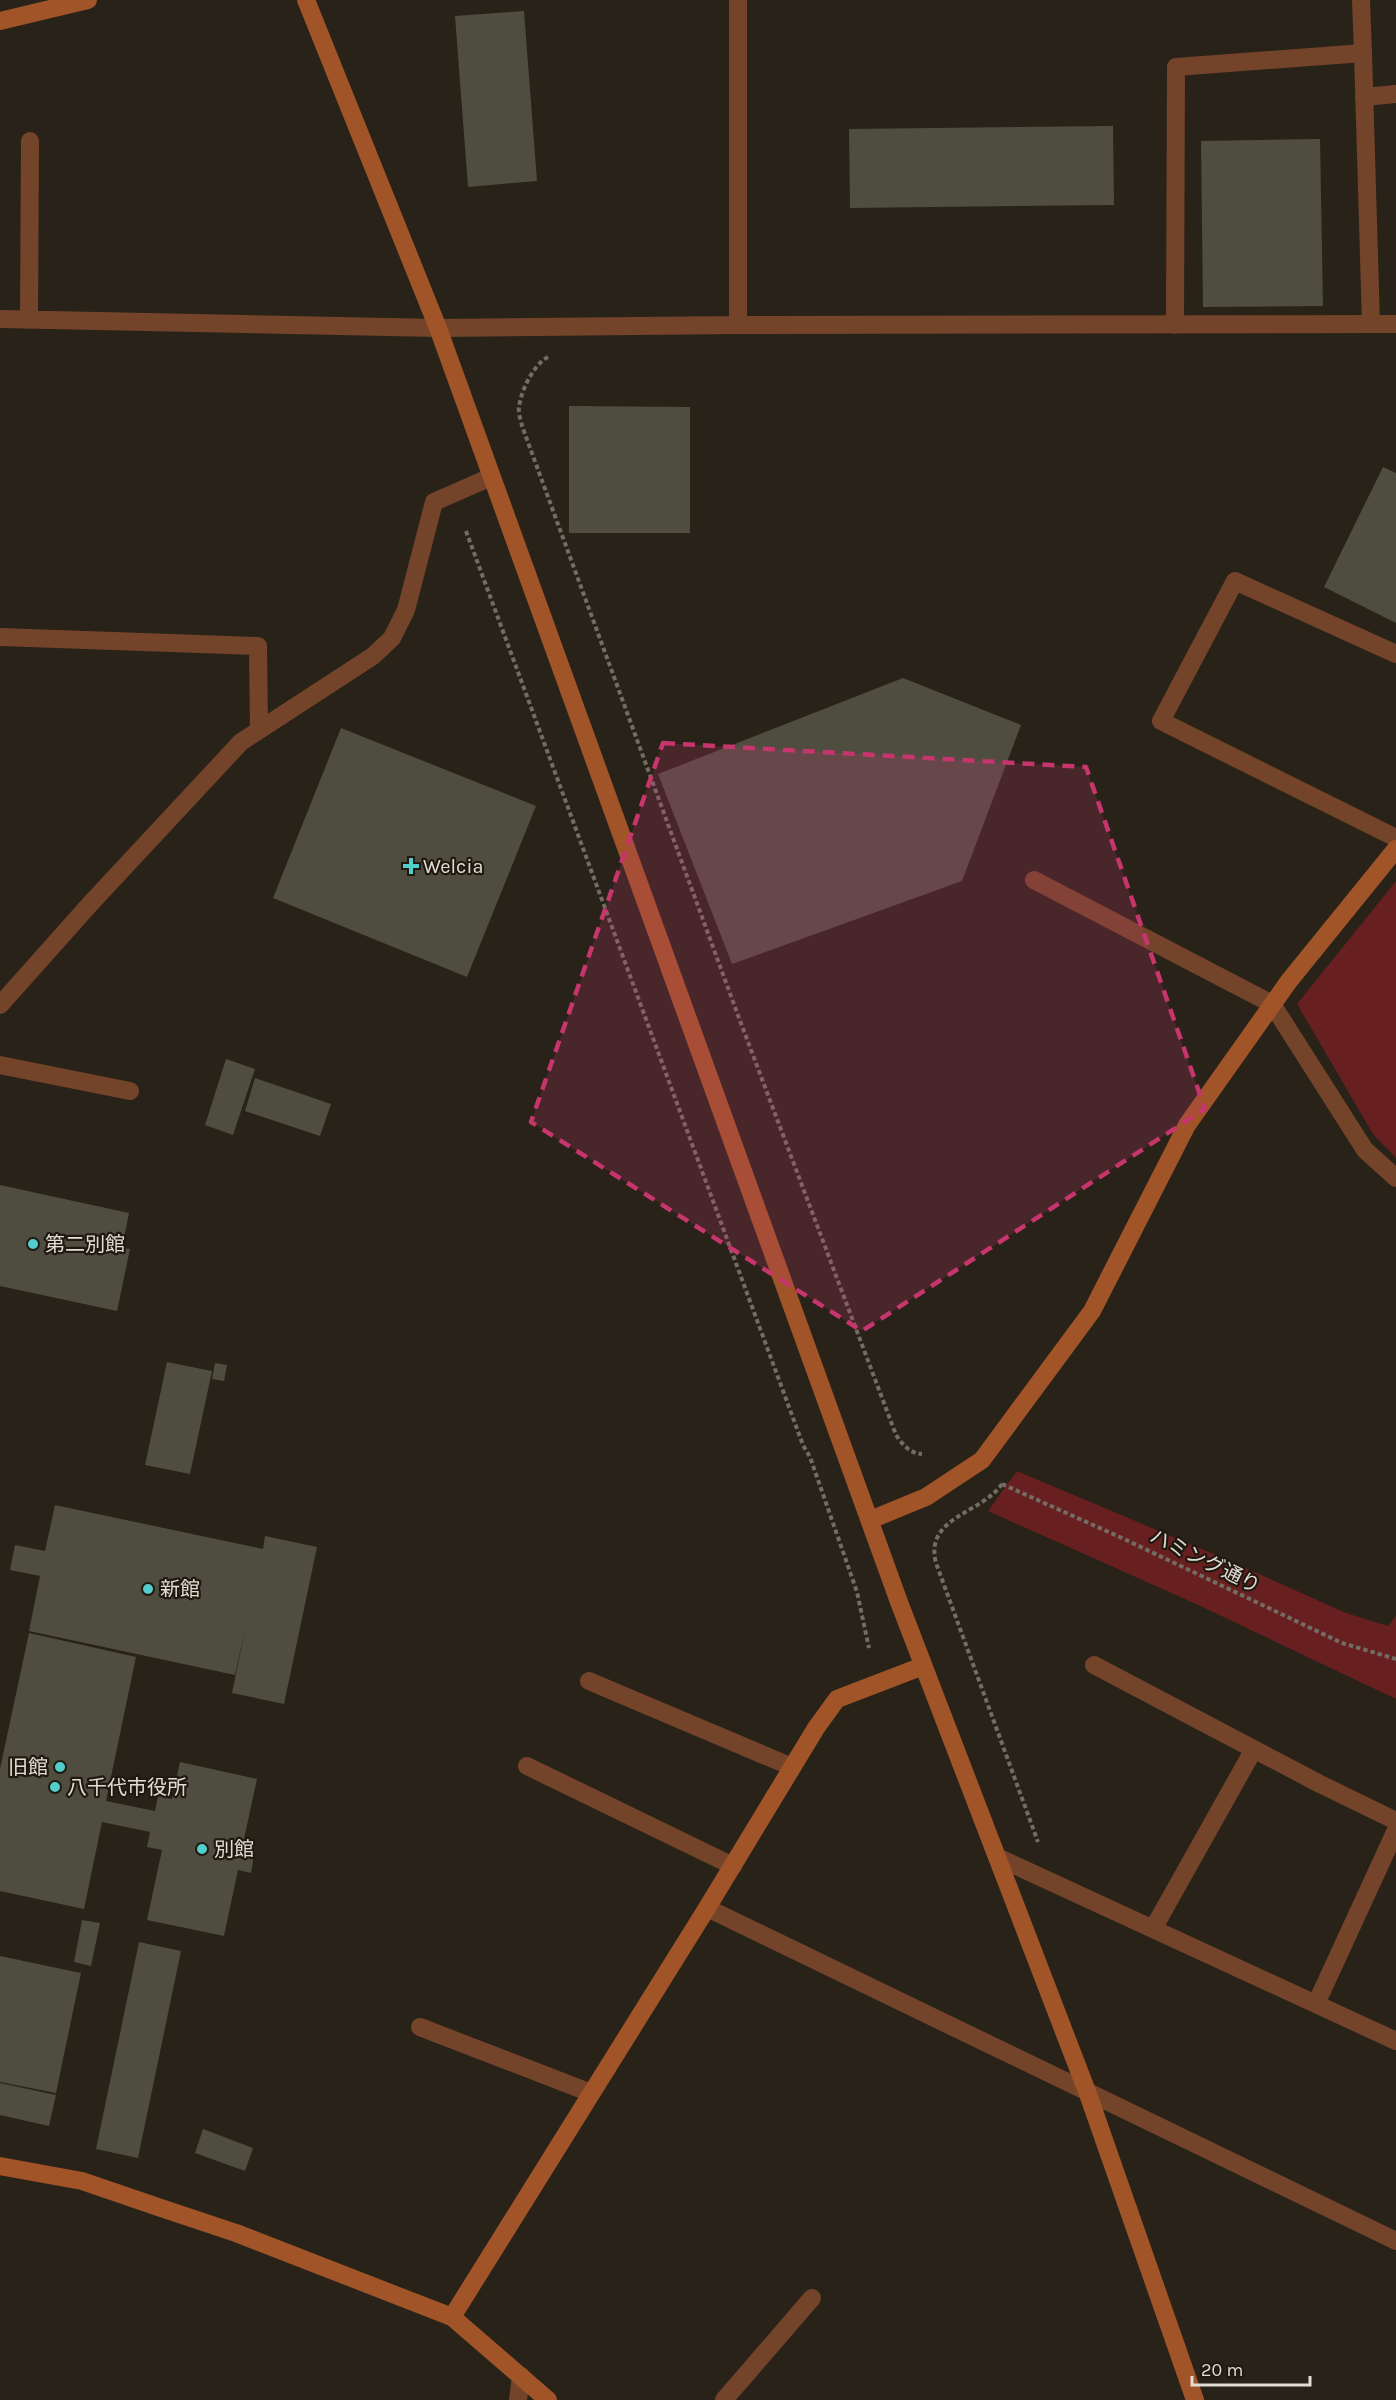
<svg xmlns="http://www.w3.org/2000/svg" width="1396" height="2400" font-family="Karla,'Noto Sans JP',sans-serif">
	<style>
		.green { fill: #671f1f }
		.building { fill: #4f4c40 }
		.lines { fill: none; stroke-linecap: round; stroke-linejoin: round }
		.path { stroke: #726c64; stroke-width: 4; stroke-dasharray: 4.5 3; stroke-linecap: butt }
		.street { stroke: #74442a; stroke-width: 18 }
		.secondary { stroke: #a05428; stroke-width: 18 }
		.marked { fill: #c7356d; fill-opacity: 0.2; stroke: #c7356d; stroke-width: 4.5; stroke-dasharray: 12 8; stroke-linejoin: round }
		.poi-dot { fill: #52cdcc; stroke: #201910; stroke-width: 2 }
		.labels { text-anchor: middle; dominant-baseline: central; stroke-width: 4.5; stroke-linejoin: round; paint-order: stroke }
		.poi-label { font-size: 20px; fill: #e1dcd6; stroke: #201910; text-anchor: start }
		.street-label { font-size: 20px; fill: #e1dcd6; stroke: #201910 }
	</style>
	<rect width="100%" height="100%" fill="#292219"/>
	<path class="green" d="M1396,881V1158L1373,1134L1297,1004Z
		M1017,1471L1230,1561L1346,1613L1388,1626L1396,1616V1699L1196,1604L988,1511Z"/>
	<path class="building" d="M524,11L537,181L468,187L455,16Z
		M1113,126L1114,205L850,208L849,129Z
		M1320,139L1323,306L1203,307L1201,141Z
		M569,406L690,407V533H569Z
		M1383,467L1396,473V623L1324,587Z
		M903,678L1021,725L962,881L732,964L658,774Z
		M341,728L536,806L467,977L273,898Z
		M226,1059L255,1069L233,1135L205,1125Z
		M255,1078L331,1104L320,1136L245,1111Z
		M0,1185L129,1213L122,1248L130,1249L117,1311L0,1286Z
		M167,1362L212,1371L190,1474L145,1465Z
		M215,1363L227,1365L224,1381L212,1379Z
		M55,1505L263,1549L265,1536L317,1547L284,1704L232,1693L246,1625L235,1675L29,1631L40,1576L10,1570L15,1545L45,1551Z
		M29,1633L136,1657L106,1801L155,1811L158,1796L172,1799L180,1762L257,1779L242,1848L255,1850L251,1873L238,1870L224,1936L147,1920L162,1850L147,1847L150,1832L102,1822L84,1909L0,1891V1769Z
		M82,1920L100,1923L91,1966L74,1962Z
		M139,1942L181,1951L138,2158L96,2149Z
		M0,1956L81,1973L56,2093L0,2082Z
		M0,2083L56,2095L49,2126L0,2115Z
		M203,2129L253,2148L245,2171L195,2153Z"/>
	<g class="lines">
		<path class="path" d="M548,357C533,365 521,391 519,407C518,413 521,420 522,426L739,1018L896,1435C903,1445 909,1453 922,1454
			M466,531L803,1445L810,1457L857,1592L869,1648
			M1002,1484C981,1514 924,1517 936,1563L1038,1842
			M1002,1484L1122,1538L1342,1643L1396,1659"/>
		<path class="street" d="M1363,53L1371,324
			M1364,97L1396,94
			M0,319L438,328L738,325L1396,324
			M29,320L30,141
			M738,325V0
			M1175,325L1176,67L1363,53L1361,0
			M0,637L258,646L259,730
			M1396,654L1235,581L1161,721L1396,838
			M1034,880L1272,1004L1365,1150L1396,1178
			M0,1005L91,903L241,742L373,656L392,638L406,610L434,502L491,477
			M0,1065L130,1091
			M1094,1665L1320,1784L1396,1821
			M589,1681L792,1767
			M527,1766L733,1866
			M997,1857L1396,2041
			M707,1908L1396,2241
			M1153,1929L1254,1749
			M1316,2004L1396,1830
			M420,2027L591,2093
			M518,2400L521,2376
			M724,2400L812,2298"/>
		<path class="secondary" d="M306,0L438,328L899,1602L1088,2094L1195,2400
			M0,21L88,0
			M870,1520L926,1497L982,1460L1092,1311L1187,1125L1289,981L1396,849
			M0,2166L82,2181L161,2208L236,2233L452,2317L548,2400
			M452,2317L707,1908L816,1728L837,1699L923,1666"/>
	</g>
	<path class="marked" d="M663,743L1086,767L1205,1109L862,1331L531,1122Z"/>
	<g class="poi-dot">
		<path d="M408 857h6v6h6v6h-6v6h-6v-6h-6v-6h6z"/>
		<circle cx="33" cy="1244" r="6"/>
		<circle cx="148" cy="1589" r="6"/>
		<circle cx="60" cy="1767" r="6"/>
		<circle cx="55" cy="1787" r="6"/>
		<circle cx="202" cy="1849" r="6"/>
	</g>
	<g class="labels">
		<g class="poi-label">
			<text x="423" y="866">Welcia</text>
			<text x="45" y="1244">第二別館</text>
			<text x="160" y="1589">新館</text>
			<text x="48" y="1767" text-anchor="end">旧館</text>
			<text x="67" y="1787">八千代市役所</text>
			<text x="214" y="1849">別館</text>
		</g>
		<g class="street-label">
			<text transform="translate(1205 1561) rotate(26)">ハミング通り</text>
		</g>
	</g>
	<path d="M1192 2376v9h118v-9" fill="none" stroke="#e1dcd6" stroke-width="3"/>
	<text x="1201" y="2376" font-size="18" fill="#e1dcd6" stroke="#201910" stroke-width="4.5" paint-order="stroke">20 m</text>
</svg>
